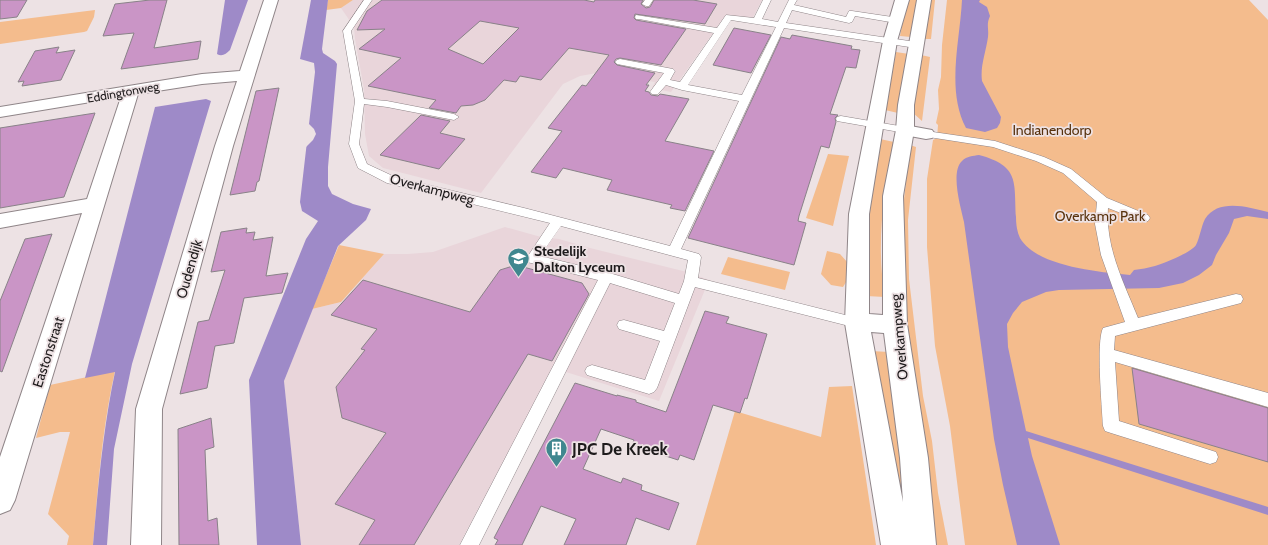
<svg xmlns="http://www.w3.org/2000/svg" width="1268" height="545" font-family="Cabin,sans-serif">
	<style>
		.built { fill: #e9d5da }
		.green { fill: #f4bc8d }
		.water { fill: #9e8ac8 }
		.pier { fill: #ede2e4 }
		.building { fill: #ca95c6; stroke: #898288; fill-rule: evenodd }
		.lines { fill: none; stroke-linecap: round; stroke-linejoin: round }
		.lane-casing { stroke: #8f8588; stroke-width: 1 }
		.street-casing { stroke: #8f8588; stroke-width: 2 }
		.secondary-casing { stroke: #8f8588; stroke-width: 2 }
		.lane { fill: #fff; fill-rule: evenodd }
		.street { fill: #fff; fill-rule: evenodd }
		.secondary { fill: #fff; fill-rule: evenodd }
		.labels { text-anchor: middle; dominant-baseline: central; stroke-width: 3.5; stroke-linejoin: round; paint-order: stroke }
		.far-street-label { font-size: 12px; fill: #1e1b1c; stroke: #ede2e4 }
		.park-label { font-size: 14px; fill: #58320d; stroke: #ede2e4 }
		.street-label { font-size: 14px; fill: #1e1b1c; stroke: #ede2e4 }
		.poi-label { font-size: 14px; font-weight: bold; fill: #1e1b1c; stroke: #ede2e4; text-anchor: start }
		.near-poi-label { font-size: 17px; font-weight: bold; fill: #1e1b1c; stroke: #ede2e4; text-anchor: start }
	</style>
	<rect width="100%" height="100%" fill="#ede2e4"/>
	<path class="built" d="M353,0H762L752,19L726,15L671,92L652,88L655,82L597,73L580,76L563,84L481,193L383,168L369,156L365,134L364,89L355,39L354,27L341,8Z
		M505,227L541,237L559,239L590,248L687,272L709,280L659,401L553,368L459,545H301L284,381L312,309L341,302L384,254H408L433,252Z"/>
	<path class="green" d="M328,0H353L341,8L326,10Z
		M907,0H918L911,37L900,36Z
		M930,0H935L931,39H924Z
		M947,0H1249L1268,20V545H965L950,426L935,346L927,247V179L933,140L937,138L938,125L936,123L939,109L938,90L941,77L942,45Z
		M95,10L94,17L87,31L84,32L0,44V22Z
		M896,52L909,54L898,113L885,110Z
		M921,55L930,57L922,121L912,112Z
		M880,139L894,142C883,192 876,247 885,297L866,296L869,184Z
		M910,145L916,147L908,220L909,279L923,396L932,441L938,493L948,545H932L896,272Z
		M828,154L849,156L833,226L806,218Z
		M339,245L384,254L341,302L312,309Z
		M827,251L840,254L848,263V279L843,287L831,285L821,274Z
		M728,257L790,272L785,290L721,274Z
		M871,351L889,352L901,448L908,545Z
		M115,371C102,429 98,487 93,545H67L69,536L48,514L70,432H60L36,438L50,385Z
		M852,386L876,545H696L735,411L821,437L829,387Z"/>
	<path class="water" d="M225,0H248L230,50C226,54 222,57 217,54Z
		M311,0H328L322,49L323,53L335,61L337,64L328,167V186L332,194L353,204L371,209L366,220L338,246L284,381L301,545H257L249,380L306,239L318,221L302,211L300,202L315,72L314,63L300,59Z
		M962,0H980L979,2L987,7L990,16C986,25 989,28 988,37C986,52 980,66 982,81L1001,117L1000,123L997,128L985,132L966,128C946,90 960,41 962,0Z
		M206,99L211,101L132,364L114,449L107,545H93C98,487 103,429 115,372L85,378L155,107Z
		M979,155C1020,166 1014,182 1016,217C1016,224 1017,232 1020,238C1037,267 1100,272 1130,275L1134,270C1141,269 1148,268 1155,266C1163,264 1192,252 1196,245C1200,237 1201,227 1205,219C1218,198 1248,207 1268,212V219L1247,216L1234,219L1229,233L1216,255L1212,265L1199,275L1183,283L1159,288L1059,290L1046,292L1022,302L1013,313L1007,324L1008,347L1026,431L1265,506L1268,507V515L1028,438L1032,456L1060,545H1017L1003,485L994,439L964,222C961,208 950,172 962,161C967,156 973,156 979,155Z"/>
	<path class="pier" d="M309,124L314,129L316,134L313,140L306,147L304,144L306,128Z"/>
	<path class="building" d="M0,0H27L17,17L0,19Z
		M150,0H167L154,48L201,41L198,59L121,69L134,33L103,36L115,4Z
		M382,0H584L594,2L595,0H643L641,4L646,8L650,7L654,0H693L717,4L705,24L635,14L634,18L636,20L686,29L661,65L620,58L616,59L614,62L617,65L655,73L646,85H649L645,91L649,92L651,95L658,96L660,94L689,99L665,141L714,151L685,211L670,208L672,205L607,190L612,180L563,168L556,178L531,172L562,131L548,128L582,85L586,86L609,55L569,48L541,80L520,76L516,82L504,80L485,100L473,105L461,106L456,113L429,108L436,100L368,86L401,58L359,49L385,29L357,30L367,11ZM480,21L519,28L483,64L448,49Z
		M734,28L771,35L751,73L713,65Z
		M792,35L852,46L851,49L860,50L856,68L846,67L830,114L838,115L835,118L836,122L829,148L821,146L799,216L798,221L806,223L794,265L688,238L781,37L790,39Z
		M59,47L56,53L75,50L61,80L22,86L24,81L18,82L35,51Z
		M279,88L259,181L257,182L255,191L230,195L256,91Z
		M95,113L64,197L0,208V128Z
		M421,115L450,121L440,133L465,139L439,169L380,155Z
		M247,228L246,233L255,232L253,240L273,237L266,276L288,273L282,293L244,298L234,343L215,346L207,388L180,394L198,322L209,320L225,270L211,272L221,232Z
		M52,234L2,372L0,371V301L25,239Z
		M516,265L582,283L589,294L552,361L528,354L414,545H359L375,520L335,504L386,433L342,418L336,387L365,350L361,349L377,329L331,315L363,280L470,312L500,270Z
		M705,311L729,317L726,323L767,334L747,399L745,398L740,413L713,405L694,460L680,455L678,460L632,445L634,440L601,429L583,469L621,483L623,478L642,485L641,490L679,503L669,530L636,518L626,545H564L576,519L541,506L522,545H495L498,540L494,538L575,383L617,396V395L636,400V402L666,412Z
		M1132,368L1268,408V462L1139,424Z
		M211,418L214,447L205,450L208,521L217,518L219,545H179L178,429Z"/>
	<g class="lines">
		<defs>
			<path id="lane" d="M364,0H372L351,31L364,99L387,101L454,114L459,117L454,120L387,107L364,104L359,144L367,164L395,177L524,208L670,246L739,101L682,90L666,85L658,94H652L650,92L664,73L617,64L615,62L617,60L620,59L673,69L675,71L670,80L680,82L714,33L639,19H636L635,17L636,15L717,28L726,15L754,18L763,0H771L762,19L778,22L789,0H797L794,5L842,16L846,17L849,11H852L899,18L900,20L899,22L896,23L855,16L852,22L849,23L792,10L786,23L916,42L920,45L916,48L784,28L681,249L699,254L701,257L698,278L857,318L862,319L864,323L862,327L857,328L695,287L657,388L654,392L649,394L587,375L585,371L587,367L592,365L645,380L660,341L619,329L617,325L619,321L624,320L664,331L675,303L610,283L479,545H460L598,280L527,262L526,259L550,223L387,183L358,168L349,144L355,101L343,31ZM731,20L776,27L742,95L688,85ZM561,226L688,260L684,281L679,294L606,272L540,256Z
				M645,0H653L649,6H646L642,4Z
				M841,116L905,127L910,130L905,133L837,121L836,119L837,117Z
				M926,131L995,141L1044,157L1071,169L1107,198L1148,215L1150,218L1148,221L1144,222L1108,208C1105,247 1124,283 1138,318L1236,294L1241,295L1243,299L1241,303L1115,336L1114,350L1268,393V407L1115,362L1119,421L1216,452L1218,457L1216,462L1210,464L1111,433L1105,431L1103,426C1102,407 1096,342 1103,328L1125,322L1101,255L1095,224L1097,202L1063,173L1036,161L993,147L922,136L921,134L922,132Z"/>
			<path id="street" d="M264,0H278L233,146L162,409L161,545H131L136,409L215,146L237,81L202,84L138,94L15,500L10,510L0,514V457L82,213L0,228V214L87,199L121,97L0,117V107L202,74L240,71Z
				M905,125L932,130L935,134L932,138L926,139L899,134L896,130L899,126Z"/>
			<path id="secondary" d="M895,0H909L897,41L869,214V314L883,315V196L896,130L898,105L917,0H931L914,105V130L903,196L907,324L928,458L936,545H881L845,323L849,214L883,41ZM871,332L884,333L900,458L903,502Z"/>
		</defs>
		<use href="#lane" class="lane-casing"/>
		<use href="#street" class="street-casing"/>
		<use href="#secondary" class="secondary-casing"/>
		<use href="#lane" class="lane"/>
		<use href="#street" class="street"/>
		<use href="#secondary" class="secondary"/>
	</g>
	<defs>
		<symbol id="school-pin" viewBox="-11 -11 22 30"><path d="M0 17L-7.5 6A9.5 9.5 0 1 1 7.5 6Z" fill="#40878f" stroke="#ede2e4"/><path d="M0-5L7-2L0 1L-7-2ZM-4 1L0 2.5L4 1V4Q0 6-4 4Z" fill="#fff"/></symbol>
		<symbol id="building-pin" viewBox="-11 -11 22 30"><path d="M0 17L-7.5 6A9.5 9.5 0 1 1 7.5 6Z" fill="#40878f" stroke="#ede2e4"/><path d="M-4-6H4V6H1V3H-1V6H-4ZM-2.5-4.3h1.7v1.8h-1.7ZM.8-4.3h1.7v1.8H.8ZM-2.5-1h1.7V.8h-1.7ZM.8-1h1.7V.8H.8Z" fill="#fff"/></symbol>
	</defs>
	<g fill-rule="evenodd">
		<use href="#school-pin" x="506" y="246" width="25" height="34"/>
		<use href="#building-pin" x="544" y="436" width="25" height="34"/>
	</g>
	<g class="labels">
		<g class="far-street-label">
			<text transform="translate(123 92) rotate(-10)">Eddingtonweg</text>
		</g>
		<g class="park-label">
			<text x="1052" y="130">Indianendorp</text>
			<text x="1100" y="216">Overkamp Park</text>
		</g>
		<g class="street-label">
			<text transform="translate(432 189) rotate(15)">Overkampweg</text>
			<text transform="translate(189 269) rotate(-74)">Oudendijk</text>
			<text transform="translate(899 337) rotate(-95)">Overkampweg</text>
			<text transform="translate(48 352) rotate(-72)">Eastonstraat</text>
		</g>
		<g class="poi-label">
			<text x="534" y="251">Stedelijk<tspan x="534" dy="16">Dalton Lyceum</tspan></text>
		</g>
		<g class="near-poi-label">
			<text x="572" y="449">JPC De Kreek</text>
		</g>
	</g>
</svg>
